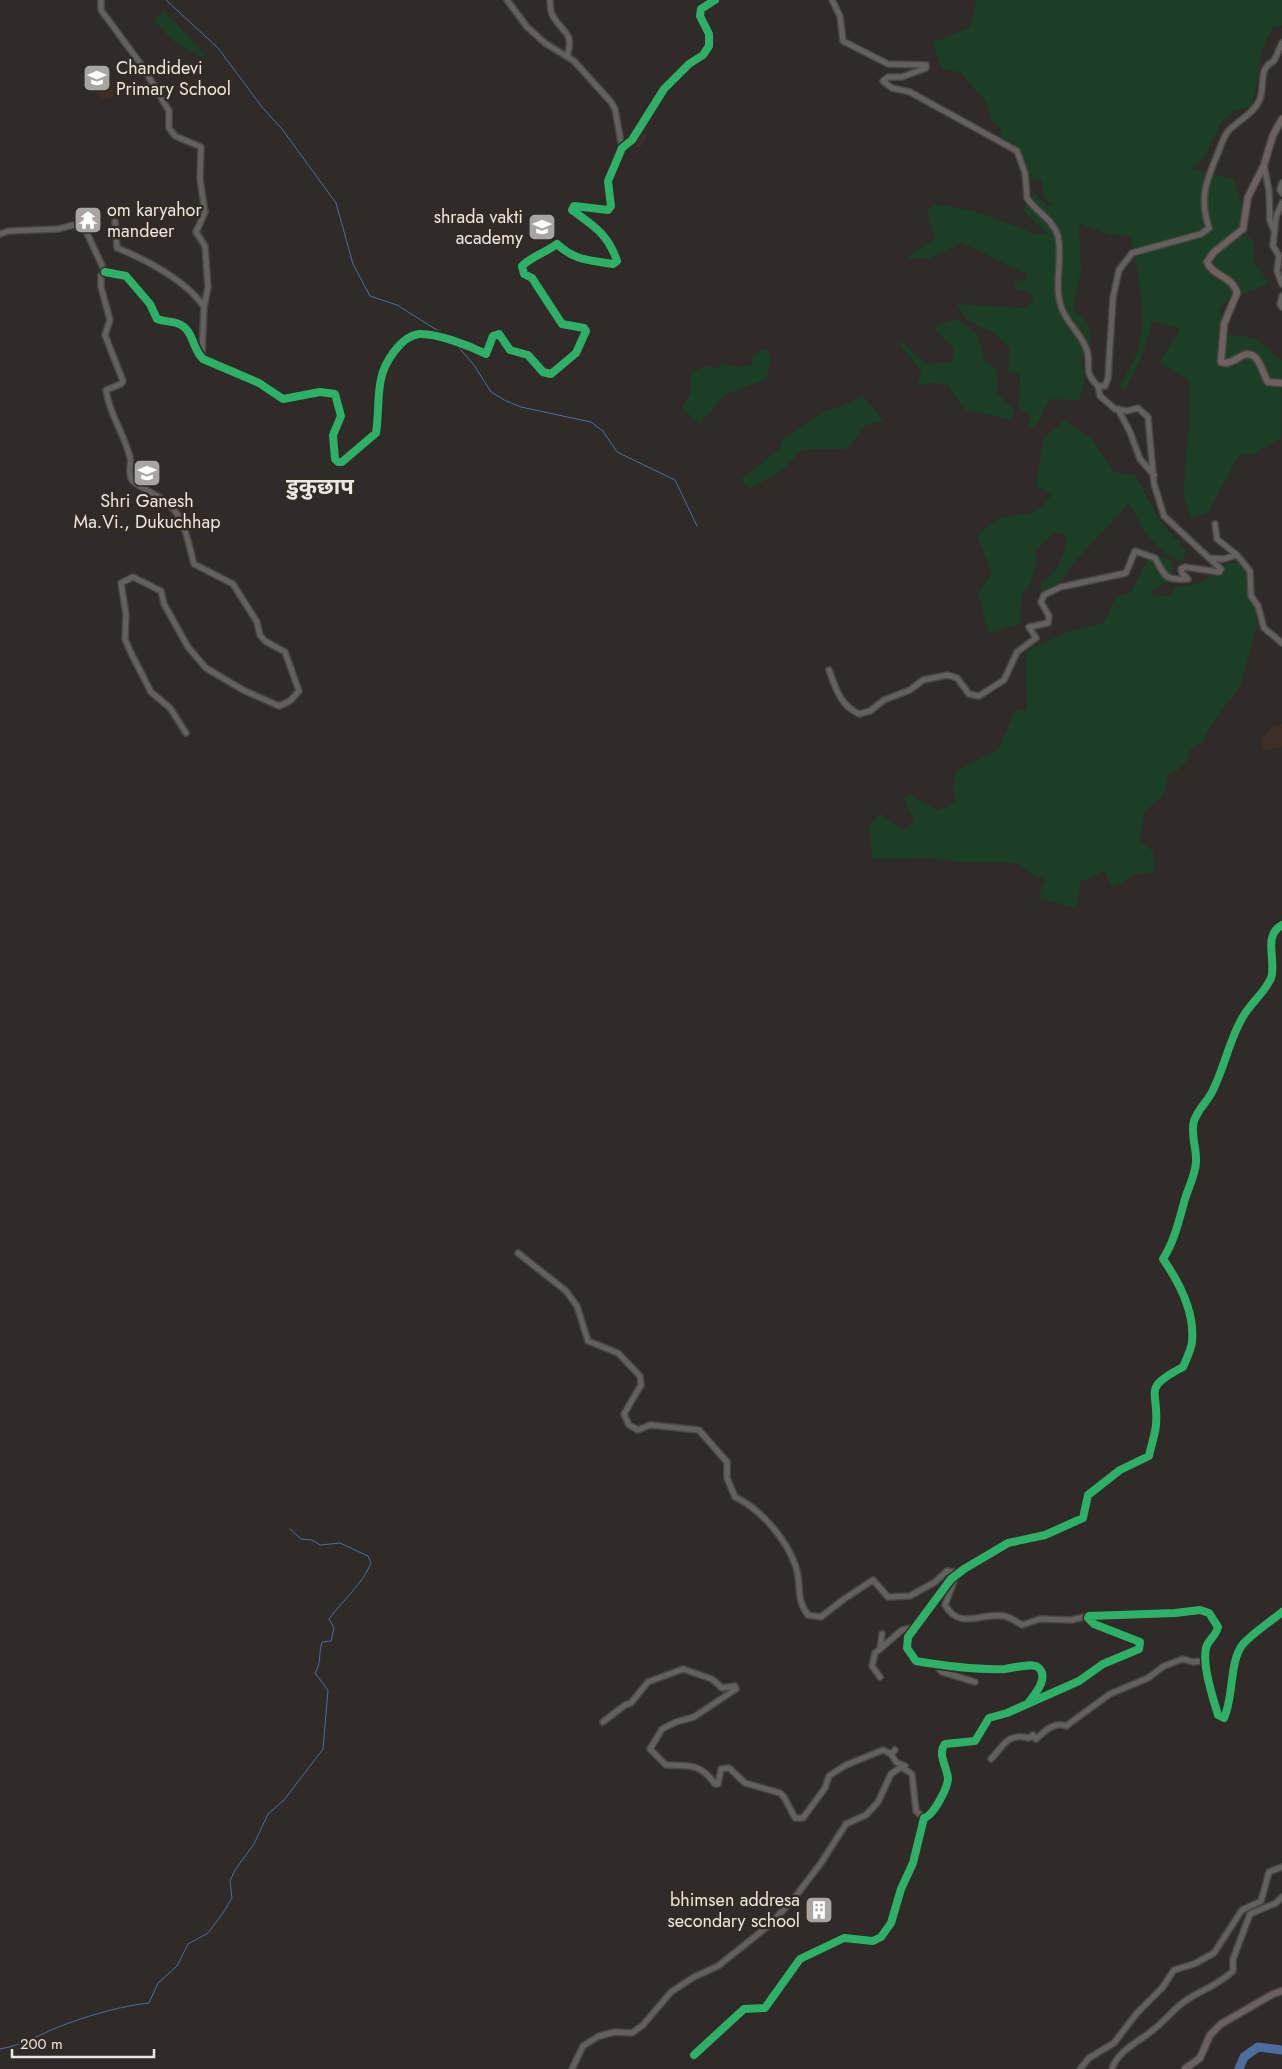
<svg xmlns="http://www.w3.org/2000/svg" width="1282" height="2069" font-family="Jost,'Noto Sans Devanagari',sans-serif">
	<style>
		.education { fill: #3d2f25 }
		.green { fill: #1b3e25 }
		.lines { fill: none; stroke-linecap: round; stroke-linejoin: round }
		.stream { stroke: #4c6d9e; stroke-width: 1 }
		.river { stroke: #4c6d9e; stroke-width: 9 }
		.minor-casing { stroke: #4b4643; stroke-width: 8 }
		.major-casing { stroke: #4b4643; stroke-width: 9 }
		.minor { stroke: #64605d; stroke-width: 5 }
		.major { stroke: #6c615e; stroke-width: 6 }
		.cycleway-casing { stroke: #332a24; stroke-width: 11 }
		.cycleway { stroke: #2db169; stroke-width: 8 }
		.labels { text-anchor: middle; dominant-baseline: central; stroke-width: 5; stroke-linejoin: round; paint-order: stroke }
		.poi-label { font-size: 18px; fill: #ede7e3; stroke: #332a24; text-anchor: start }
		.district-label { font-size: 22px; font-weight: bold; fill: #ede7e3; stroke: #332a24 }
	</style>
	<rect width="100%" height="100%" fill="#302b28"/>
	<path class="education" d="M98,64L115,97L103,99L90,83L86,73L88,67Z
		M640,132L648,136L639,149L632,144Z
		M1282,724V747L1263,750L1261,738L1274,725Z"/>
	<path class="green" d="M976,0H1282V25L1272,28L1261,54L1259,76L1251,107L1232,112L1221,123L1205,157L1192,169L1234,179L1243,211L1242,231C1255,241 1256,245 1253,261L1261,270L1268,284L1229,298L1219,309L1229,336C1245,336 1255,336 1267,347C1273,353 1273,357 1282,360L1281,438L1255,454L1238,456L1209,511L1192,519L1183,495L1190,415L1188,379L1159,363L1180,329L1152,321C1148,346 1137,368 1125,390L1119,387C1125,375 1135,361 1138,348C1148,311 1137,274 1131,236L1110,235L1079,223L1081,269L1073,309L1088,323L1091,344L1081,360C1084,374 1087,388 1078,400L1050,399L1034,428L1029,427V412L1019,410L1020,374L1008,371L1010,348L994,333L966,319L957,304L1024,308L1034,301L1029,292L1015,288L1014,280L1025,281L1028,275L962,243L930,258H906L935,239L927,211L934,204L971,210L1036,234L1047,233L1023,211L1033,192L1048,206H1053L1044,196L1042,180L1024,178L1019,149L1000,142L1002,131L992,121L986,102L960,72L942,69L933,42L970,28Z
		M164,11L207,56L204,58L173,41L154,21Z
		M956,319L977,334L984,359L997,371V393L1014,410L1011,419L964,410L947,384L928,383L917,386L922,371L902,348L899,339L925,364L952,362L954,349L933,327Z
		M768,349L771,359L766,379L725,395L700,424L682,408L691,393L690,372L708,366L716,369L722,364L738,367L751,365L753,354Z
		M862,395L884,422L866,425L847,449H802L783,470L749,489L741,479L779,449L785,436C799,431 803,425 815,417C828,408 847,406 862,395Z
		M1064,420L1092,439L1114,472L1135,475L1160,521L1186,551L1182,562C1152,550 1144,529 1129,503L1072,565L1059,584L1041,595V583C1057,573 1065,555 1067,535L1053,533L1035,552L1037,563L1029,586L1022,594L1020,623L989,634L978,594L992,573L977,536C983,531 991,522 999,519C1021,511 1037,519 1051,495L1036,486L1043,439Z
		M1151,552L1172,561V580L1151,591L1154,596H1170L1176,587L1203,582L1212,573H1224L1225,563H1246L1258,620L1241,685L1207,731L1203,742L1191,749C1187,764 1182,770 1167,774C1168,796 1159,799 1144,812L1140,842L1153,851L1154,873L1136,874L1113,888L1104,871L1080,882L1077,908L1038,898L1045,880L1030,873L1018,863L961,862L929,858L872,859L869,827L880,813L903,830L915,821L904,799L910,794L938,811L956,801L953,793L956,771L999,749L1014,712L1027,709L1026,654L1028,650L1072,630L1104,623L1115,598L1132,591Z"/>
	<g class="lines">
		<path class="stream" d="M166,0L218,48L262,107L282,129L336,203L353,264L370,296L397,305L448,337
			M455,343L474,365L491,392L506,401L521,407L591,422L603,431L617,452L675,480L697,526
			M0,2049C25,2045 45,2031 69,2023C94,2014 122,2006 149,2003L158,1983L177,1966L188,1944L208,1933L223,1913L232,1898L230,1881L235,1870L254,1844L268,1814L284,1800L323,1749L328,1690L315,1673C322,1661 318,1655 322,1642L331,1641L334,1628L329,1619C343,1600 362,1585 371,1563L368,1556L340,1543L320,1545L312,1540L301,1539L290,1529"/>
		<path class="river" d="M1239,2069L1244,2057L1258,2047L1282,2050"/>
		<defs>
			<path id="minor" d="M101,0V10L143,67L169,111V128L175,136L201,147L200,179L205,212L196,232L205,246L208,287L204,307L202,353L205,359
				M507,0L527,27L545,43L574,61L611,102L615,109L622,148
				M550,0C550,5 550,12 553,16C562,33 575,32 567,56
				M832,0L840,16L843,41L888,64L926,65V68L902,77H888L883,81L892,88L910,92L1017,151L1025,173L1027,198C1036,212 1053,219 1058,236C1063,260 1053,287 1062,309C1067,323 1081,334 1086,348C1093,363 1081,370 1098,386H1105L1108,378L1113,297L1119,270L1132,253L1201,234L1209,228C1199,197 1206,182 1218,153C1221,145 1224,135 1230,129C1240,120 1255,112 1260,99C1265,85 1258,68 1274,61L1282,43
				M1264,165L1269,191L1270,221L1274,230
				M1282,183L1280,190L1282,193
				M1282,203L1276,217L1273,246L1279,256L1277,271L1282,284
				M115,222L117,248C145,259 187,281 204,307
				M0,234L9,231L58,229L73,225L86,231L105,272
				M105,272L126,276L150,304L157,319C165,322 175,321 181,325C193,331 193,350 203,359L259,383L283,399L320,392L335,394L341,416L333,435L335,459L338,462H342L376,433C379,415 377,397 381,379C384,363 401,336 419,334C437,333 470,346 486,354L493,336L499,334L510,350L528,355L543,372L551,374L576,353L586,331L584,328L562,324L532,278L524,274L522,266C532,256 545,253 557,244C575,261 590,260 613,264L617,261C608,234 594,226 572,210L574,206L608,210L611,206L608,181L622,148L632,140L664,89L689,64L703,55L709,46V34L700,16L701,9L715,0
				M105,272L101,275V287L110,320L105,335L123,381L121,384L106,390C109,413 124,434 130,457C132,465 127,473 132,480C138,487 153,493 161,498C185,513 187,539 194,564L233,584L257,622L260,635L265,641L285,652L299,691L290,701L279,706L243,690L206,668L188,647L164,604L161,591L133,577L121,583L126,615L125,639L131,653L151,692L170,708L186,733
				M1282,296L1280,304L1282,307
				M1098,386L1100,396L1115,409L1127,411L1138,408L1148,417L1154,484L1164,516L1209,558L1223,559L1237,555
				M1118,409L1130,432L1140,459L1154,475
				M1215,524L1217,539L1237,555L1250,571L1251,596L1258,606L1264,628L1282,643
				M829,670C836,689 840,705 859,714L870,711L884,700L910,690L923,680L947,675L957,678L969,694L979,696L1004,680L1017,652L1036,638L1029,627L1048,623L1049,616L1041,602L1044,595L1061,587L1126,573L1135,551L1155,558C1166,578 1165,580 1188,579L1182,573L1181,569L1185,567L1219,572L1221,569L1209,558
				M518,1253L566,1291L577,1306L588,1341L618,1353L640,1376L641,1385L624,1414L629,1425L638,1430L650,1425L699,1430L727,1462V1478L735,1497C761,1509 787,1540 796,1567C802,1586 795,1598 808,1615L821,1617L844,1599L873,1580L888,1597L910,1596L935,1582L947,1571L957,1573L945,1605C960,1631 981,1612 1004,1616C1010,1617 1017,1622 1022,1625L1040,1619L1071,1620L1089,1616
				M882,1634L880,1649L902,1630L915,1627
				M880,1649L875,1653L872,1666L880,1677
				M936,1666L942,1672L975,1682
				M1029,1702C1035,1694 1049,1677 1039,1668C1033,1662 1013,1668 1005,1669C975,1670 945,1666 916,1661L907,1648L908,1637L951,1579L964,1569L1008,1543L1045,1535L1083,1518L1088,1495L1120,1470L1149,1456C1151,1446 1155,1435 1156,1425C1159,1389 1141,1389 1183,1367C1186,1360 1191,1350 1192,1342C1195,1313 1179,1282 1163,1259C1175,1240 1179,1220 1185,1199C1189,1186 1195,1176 1196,1162C1197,1149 1190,1133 1194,1121C1198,1109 1207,1102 1212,1092C1225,1067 1229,1039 1244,1015C1252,1002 1265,992 1271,978C1277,961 1262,936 1282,925
				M603,1722L625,1705L631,1703L648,1682L683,1669L712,1679L722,1688L735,1686L736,1689L694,1717L676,1722L662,1729L650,1749L666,1765C690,1766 700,1763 715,1784H718L721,1769L729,1768L745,1783L780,1793L784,1797L795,1818H803L825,1788L829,1776L846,1765L883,1750L891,1754
				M895,1750L891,1754L896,1762L905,1766
				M991,1759C1005,1744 1007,1733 1029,1738L1033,1735L1036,1739C1044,1732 1054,1721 1066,1726L1110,1694L1148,1678L1164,1666L1183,1659L1193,1662L1207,1660
				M694,2055L744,2009L765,2008L800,1959L844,1938L873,1941L881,1937L891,1923L901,1889L913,1863L924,1818C933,1816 948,1788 948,1778C947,1767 937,1754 945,1744L975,1741L989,1718L1007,1713L1079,1681L1103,1664L1139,1649L1140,1642L1094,1624L1088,1618L1089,1616L1175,1613L1200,1610L1209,1613L1218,1627C1216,1636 1208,1640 1206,1648C1202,1665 1213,1698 1218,1715L1224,1718C1234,1697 1229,1661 1243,1644C1254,1632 1270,1622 1282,1612
				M572,2069L583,2046L599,2036L615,2032L632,2033L643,2025L671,1992L694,1977L718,1966L767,1927L792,1901L821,1863L846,1824L866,1815L878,1802L891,1774L901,1767L912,1774L916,1811L924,1818
				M1080,2069L1089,2058L1114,2043L1137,2013L1162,1988L1174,1970L1194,1964L1214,1953L1242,1910L1261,1901L1269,1872L1282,1867
				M1112,2069C1117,2051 1140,2041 1153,2030C1165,2021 1175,2007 1188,1999C1204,1989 1218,1985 1233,1971V1959L1250,1914L1276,1903L1282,1897"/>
			<path id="major" d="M1282,119L1273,135L1264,165L1248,197L1243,229L1214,252L1207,262C1212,276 1233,276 1237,293L1224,324L1221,362L1226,363C1234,362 1238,357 1244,355C1259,350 1262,373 1268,382L1282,383
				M1185,2069L1200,2058L1210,2035L1221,2024L1273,1994L1282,1991"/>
		</defs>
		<use href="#minor" class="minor-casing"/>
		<use href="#major" class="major-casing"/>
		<use href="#minor" class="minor"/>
		<use href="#major" class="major"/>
		<defs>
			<path id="cycleway" d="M105,272L126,276L150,304L157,319C165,322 175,321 181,325C193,331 193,350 203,359L259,383L283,399L320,392L335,394L341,416L333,435L335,459L338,462H342L376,433C379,415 377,397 381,379C384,363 401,336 419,334C437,333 470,346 486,354L493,336L499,334L510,350L528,355L543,372L551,374L576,353L586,331L584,328L562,324L532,278L524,274L522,266C532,256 545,253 557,244C575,261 590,260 613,264L617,261C608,234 594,226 572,210L574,206L608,210L611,206L608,181L622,148L632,140L664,89L689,64L703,55L709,46V34L700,16L701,9L715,0
				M1029,1702C1035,1694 1049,1678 1039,1668C1033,1662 1013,1668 1005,1669C975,1670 945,1666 916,1661L907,1648L908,1637L951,1579L964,1569L1008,1543L1045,1535L1083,1518L1088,1495L1120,1470L1149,1456C1151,1446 1155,1435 1156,1425C1159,1389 1141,1389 1183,1367C1186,1360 1191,1350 1192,1342C1195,1313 1179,1282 1163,1259C1175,1240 1179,1220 1185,1199C1189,1186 1195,1176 1196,1162C1197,1149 1190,1133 1194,1121C1198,1109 1207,1102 1212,1092C1225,1067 1229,1039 1244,1015C1252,1002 1265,992 1271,978C1277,961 1262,936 1282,925
				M694,2055L744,2009L765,2008L800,1959L844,1938L873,1941L881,1937L891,1923L901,1889L913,1863L924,1818C933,1816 948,1788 948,1778C947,1767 937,1754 945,1744L975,1741L989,1718L1007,1713L1079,1681L1103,1664L1139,1649L1140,1642L1094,1624L1088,1618L1089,1616L1175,1613L1200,1610L1209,1613L1218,1627C1216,1636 1208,1640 1206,1648C1202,1665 1213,1698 1218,1715L1224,1718C1234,1697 1229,1661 1243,1644C1254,1632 1270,1622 1282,1612"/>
		</defs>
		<use href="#cycleway" class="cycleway-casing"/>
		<use href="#cycleway" class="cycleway"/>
	</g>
	<defs>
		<symbol id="school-square" viewBox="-11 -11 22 22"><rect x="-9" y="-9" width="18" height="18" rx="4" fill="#aba5a2" stroke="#332a24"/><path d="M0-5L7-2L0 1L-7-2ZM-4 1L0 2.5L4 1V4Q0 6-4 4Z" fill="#fff"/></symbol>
		<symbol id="temple-square" viewBox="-11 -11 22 22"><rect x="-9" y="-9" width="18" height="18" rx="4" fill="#aba5a2" stroke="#332a24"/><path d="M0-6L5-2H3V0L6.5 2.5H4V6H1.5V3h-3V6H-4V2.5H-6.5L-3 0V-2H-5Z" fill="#fff"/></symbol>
		<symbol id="building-square" viewBox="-11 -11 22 22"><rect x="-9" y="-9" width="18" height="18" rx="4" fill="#aba5a2" stroke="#332a24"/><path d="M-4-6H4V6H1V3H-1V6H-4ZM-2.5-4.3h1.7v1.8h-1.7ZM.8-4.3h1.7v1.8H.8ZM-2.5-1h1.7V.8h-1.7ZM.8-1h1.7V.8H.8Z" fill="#fff"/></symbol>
	</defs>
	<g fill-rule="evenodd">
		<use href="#school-square" x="81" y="62" width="32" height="32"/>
		<use href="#temple-square" x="72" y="204" width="32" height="32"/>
		<use href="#school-square" x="526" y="211" width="32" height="32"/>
		<use href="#school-square" x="131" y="457" width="32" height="32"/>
		<use href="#building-square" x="803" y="1894" width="32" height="32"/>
	</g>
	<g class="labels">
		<g class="poi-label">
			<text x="116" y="68">Chandidevi<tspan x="116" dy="21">Primary School</tspan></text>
			<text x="107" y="210">om karyahor<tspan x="107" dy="21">mandeer</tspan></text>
			<text x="523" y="217" text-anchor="end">shrada vakti<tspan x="523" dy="21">academy</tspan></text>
			<text x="147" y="501" text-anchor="middle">Shri Ganesh<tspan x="147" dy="21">Ma.Vi., Dukuchhap</tspan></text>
			<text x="800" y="1900" text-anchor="end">bhimsen addresa<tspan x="800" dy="21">secondary school</tspan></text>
		</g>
		<g class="district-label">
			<text x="320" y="486">डुकुछाप</text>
		</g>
	</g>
	<path d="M12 2049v8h142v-8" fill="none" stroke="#ede7e3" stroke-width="2.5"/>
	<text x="20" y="2049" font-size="15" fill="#ede7e3" stroke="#332a24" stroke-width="4" paint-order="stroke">200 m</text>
</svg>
